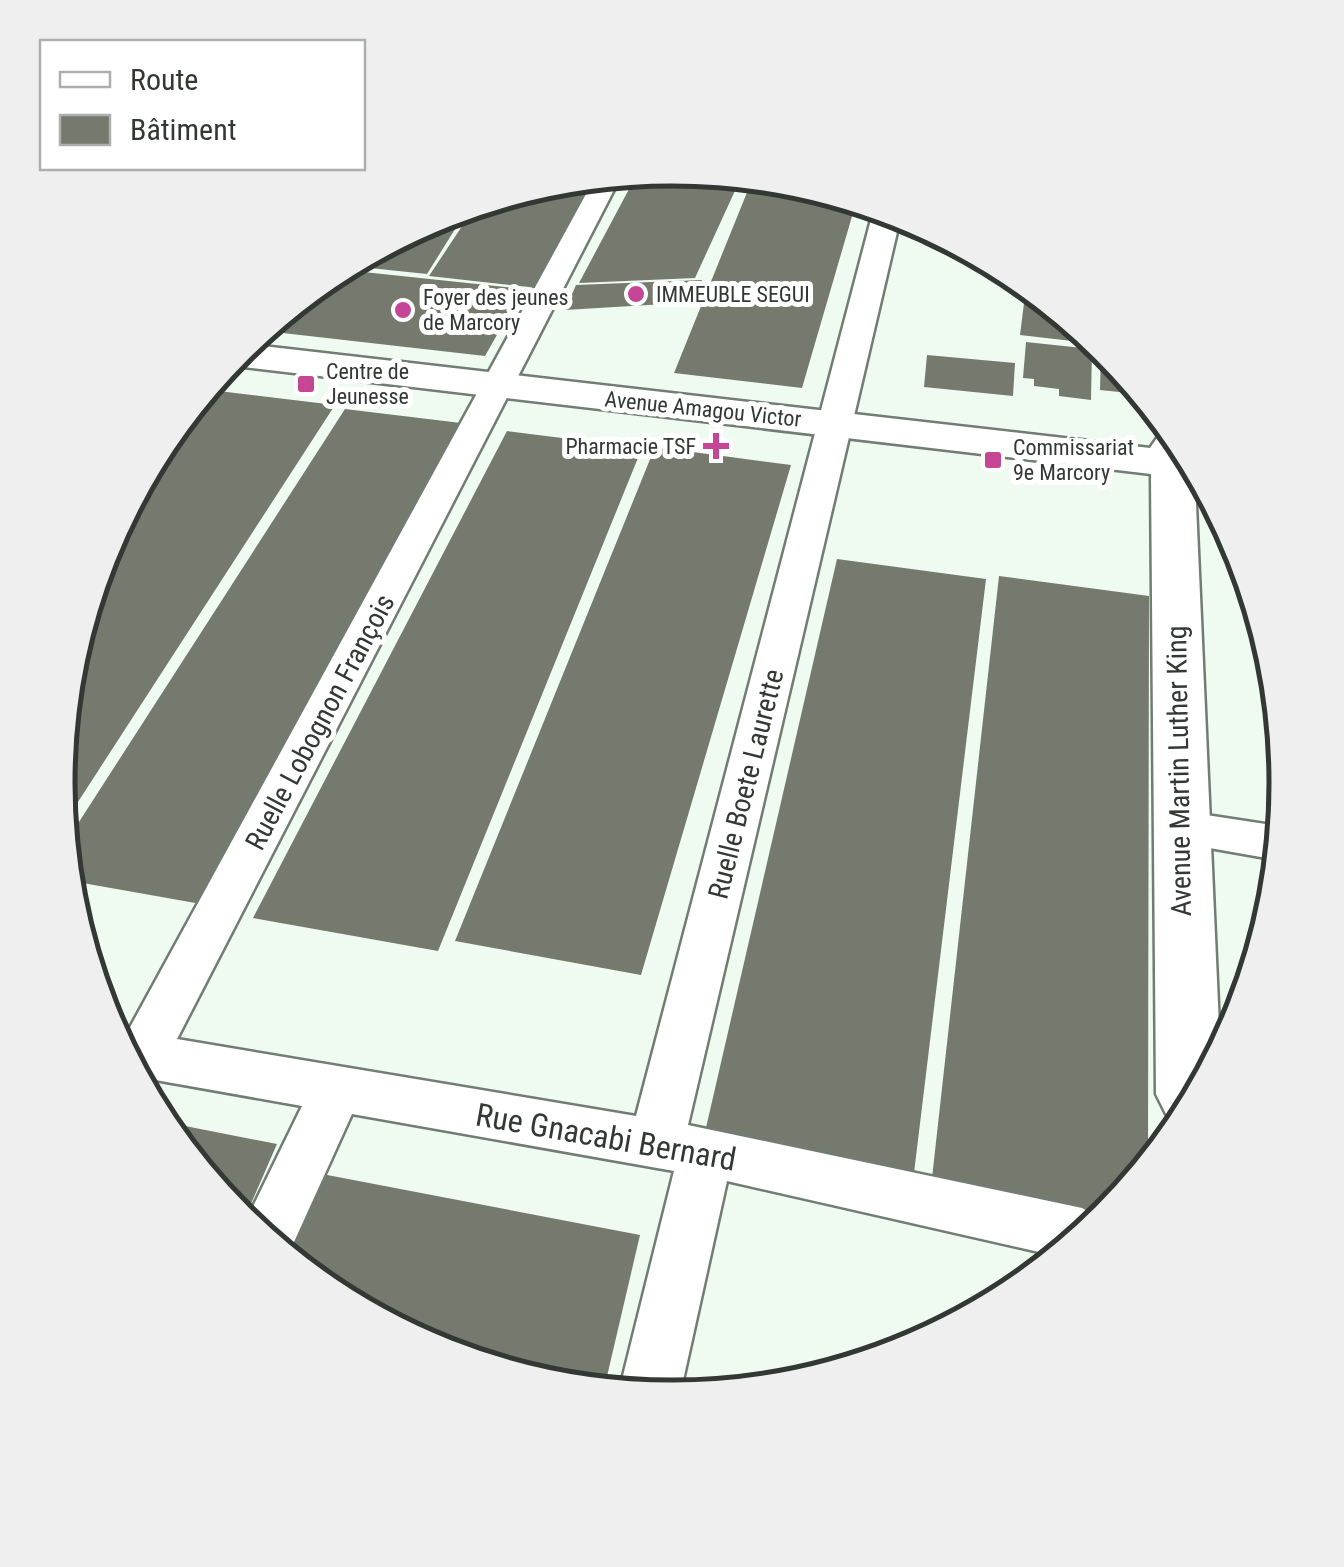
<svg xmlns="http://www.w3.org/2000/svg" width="1344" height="1567" font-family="'Roboto Condensed',sans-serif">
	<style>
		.building { fill: #76796d }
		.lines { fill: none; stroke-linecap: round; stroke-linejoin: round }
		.minor-casing { stroke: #717c73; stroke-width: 5 }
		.tertiary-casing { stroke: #717c73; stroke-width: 5 }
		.minor { fill: #fff; fill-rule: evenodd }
		.tertiary { fill: #fff; fill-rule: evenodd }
		.poi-dot { fill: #c44694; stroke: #fff; stroke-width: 4 }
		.labels { text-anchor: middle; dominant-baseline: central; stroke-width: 10; stroke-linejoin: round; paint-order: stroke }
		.far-poi-label { font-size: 22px; fill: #333834; stroke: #fff; text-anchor: start }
		.far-street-label { font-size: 22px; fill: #333834; stroke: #fff }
		.street-label { font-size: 28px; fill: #333834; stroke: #fff }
		.near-street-label { font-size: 32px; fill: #333834; stroke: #fff }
		.rim { fill: none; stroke: #333834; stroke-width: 5 }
	</style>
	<rect width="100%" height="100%" fill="#effbf1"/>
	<path class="building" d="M673,169L739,182L695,278L579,283L636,176Z
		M595,184L538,288L429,276L474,208Z
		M750,185L855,206L802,388L674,373Z
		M467,210L427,274L360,267L437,216Z
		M354,271L523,289L485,356L265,331Z
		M702,280L698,302L565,310L576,285Z
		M1025,295L1035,302L1098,344L1020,335Z
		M1026,342L1092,349L1091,400L1059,396V389L1034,386V379L1023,378Z
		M1101,350L1108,351L1129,382V393L1100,390Z
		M927,355L1015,363L1013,396L924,387Z
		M210,390L335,405L65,822L57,784L105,548Z
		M345,409L461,423L201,904L77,882L68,839Z
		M507,431L642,448L438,951L253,918Z
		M655,447L791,465L641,975L455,941Z
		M837,559L986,579L914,1173L705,1132Z
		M999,576L1149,596L1148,1156L1103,1220L931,1187Z
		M175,1124L277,1144L243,1222L237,1218Z
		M322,1174L640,1235L605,1385L436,1351L290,1253Z"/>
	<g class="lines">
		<defs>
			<path id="minor" d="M619,180L177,1039L636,1116L873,212L901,215L688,1125L1082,1208L1104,1220L1052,1255L727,1181L680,1394L671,1398L620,1388L674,1171L352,1114L289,1253L245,1223L302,1106L144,1078L115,1035L128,1031L591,185Z
				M1180,811L1278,826L1272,859L1164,840L1157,828L1164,816Z"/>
			<path id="tertiary" d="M245,344L1150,448L1157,438L1165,436L1195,482L1220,1049L1174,1117L1166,1114L1156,1094L1151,474L227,365Z"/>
		</defs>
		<use href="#minor" class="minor-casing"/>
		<use href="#tertiary" class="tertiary-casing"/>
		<use href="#minor" class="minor"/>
		<use href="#tertiary" class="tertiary"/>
	</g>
	<g class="poi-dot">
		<circle cx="636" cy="294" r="10"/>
		<circle cx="403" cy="310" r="10"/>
		<rect x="296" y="374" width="20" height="20" rx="5"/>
		<path d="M711 431h10v10h10v10h-10v10h-10v-10h-10v-10h10z"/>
		<rect x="983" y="450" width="20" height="20" rx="5"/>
	</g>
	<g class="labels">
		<g class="far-poi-label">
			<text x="656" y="294">IMMEUBLE SEGUI</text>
			<text x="423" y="297">Foyer des jeunes<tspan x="423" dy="25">de Marcory</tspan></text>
			<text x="326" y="371">Centre de<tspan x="326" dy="25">Jeunesse</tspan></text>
			<text x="696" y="446" text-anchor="end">Pharmacie TSF</text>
			<text x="1013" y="447">Commissariat<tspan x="1013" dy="25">9e Marcory</tspan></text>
		</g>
		<g class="far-street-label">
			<text transform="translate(703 409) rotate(6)">Avenue Amagou Victor</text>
		</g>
		<g class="street-label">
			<text transform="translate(320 722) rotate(-62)">Ruelle Lobognon François</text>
			<text transform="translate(1179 771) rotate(-91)">Avenue Martin Luther King</text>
			<text transform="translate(746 784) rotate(-76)">Ruelle Boete Laurette</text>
		</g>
		<g class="near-street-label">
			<text transform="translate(606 1137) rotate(10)">Rue Gnacabi Bernard</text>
		</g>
	</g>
	<path d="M0 0H1344V1567H0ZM75 783a597 597 0 1 1 1194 0a597 597 0 1 1-1194 0Z" fill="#efefef" fill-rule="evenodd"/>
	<path class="rim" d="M75 783a597 597 0 1 1 1194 0a597 597 0 1 1-1194 0Z"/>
	<rect x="40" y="40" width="325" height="130" fill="#ffffff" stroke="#adafae" stroke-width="2.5"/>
	<rect x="60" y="72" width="50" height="15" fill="#ffffff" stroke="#adafae" stroke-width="2.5"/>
	<text x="130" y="90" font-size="30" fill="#333834">Route</text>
	<rect x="60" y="115" width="50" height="30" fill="#76796d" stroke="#adafae" stroke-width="2.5"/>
	<text x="130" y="140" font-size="30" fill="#333834">Bâtiment</text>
</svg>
